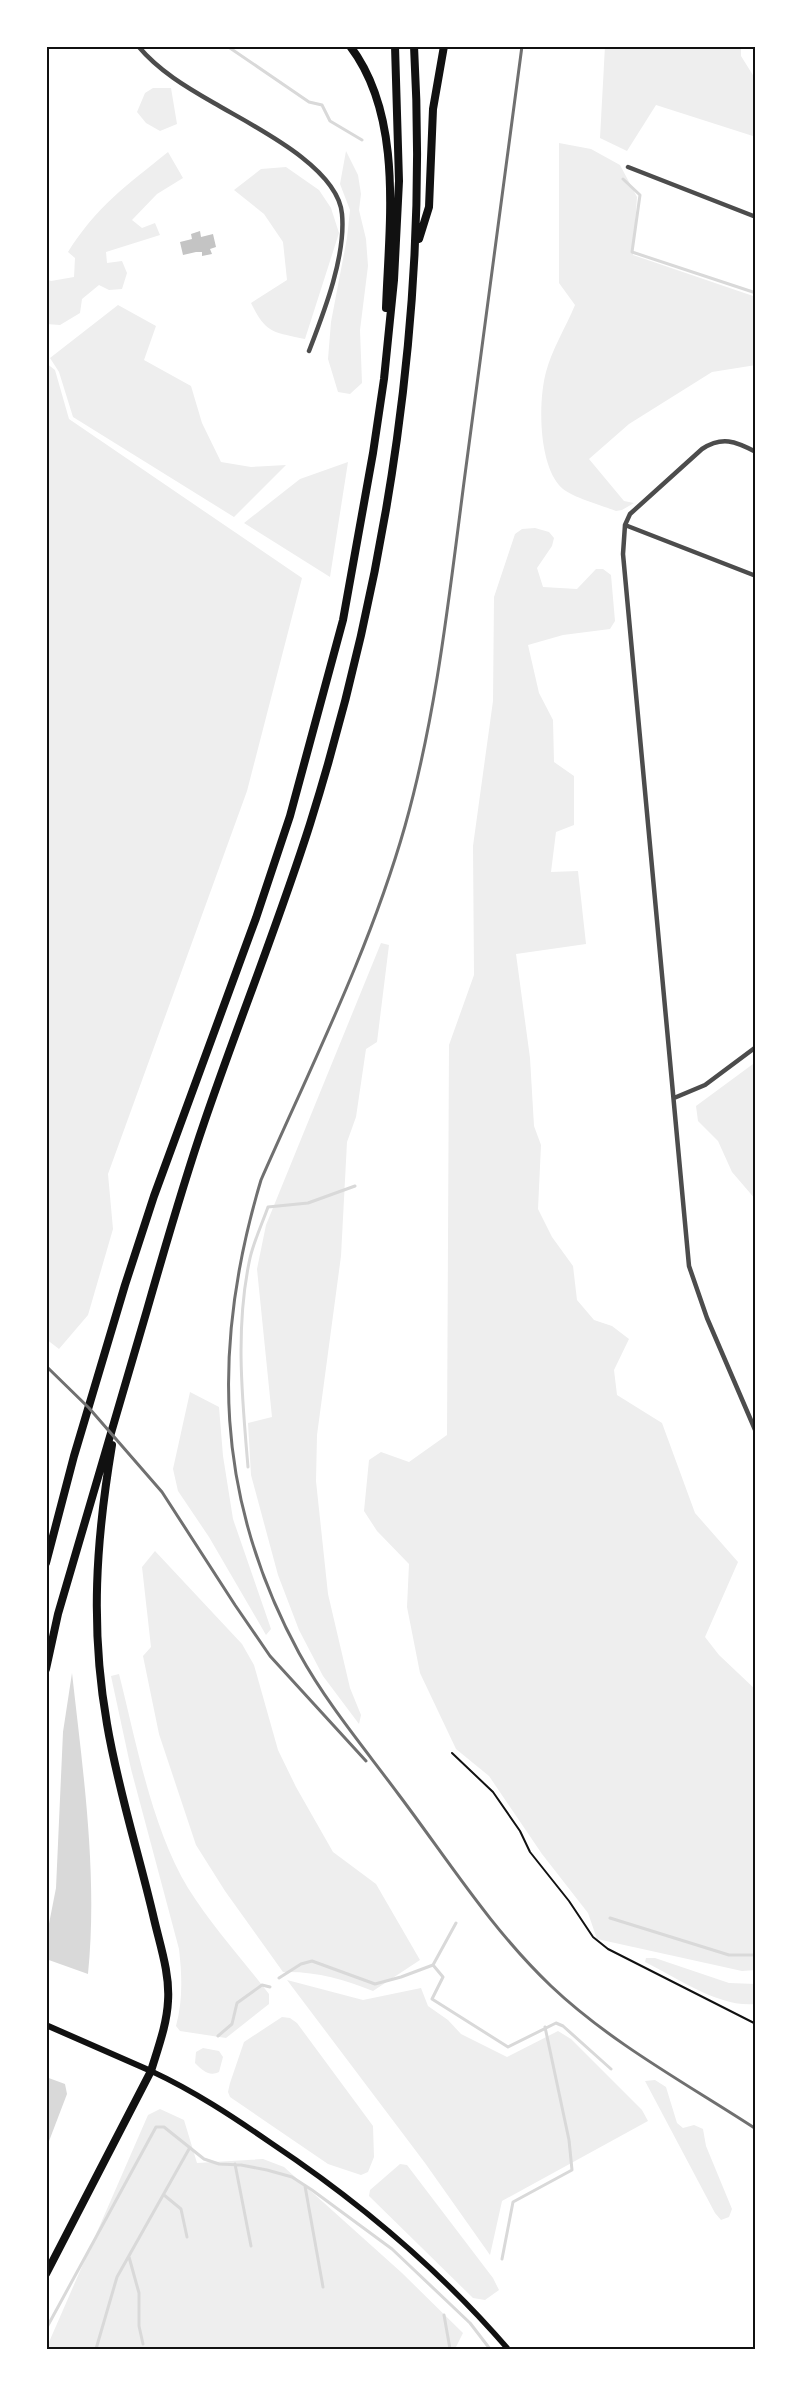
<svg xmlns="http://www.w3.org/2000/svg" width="802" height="2395" font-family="'DejaVu Sans',sans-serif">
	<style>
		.green { fill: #eee }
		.water { fill: #d9d9d9 }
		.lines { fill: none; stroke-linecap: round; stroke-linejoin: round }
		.stream { stroke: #d9d9d9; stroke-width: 3 }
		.building { fill: #c4c4c4 }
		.path { stroke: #111; stroke-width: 2 }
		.minor { stroke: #4c4c4c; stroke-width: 4.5 }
		.secondary { stroke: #111; stroke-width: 5.5 }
		.primary { stroke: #111; stroke-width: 6 }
		.motorway { stroke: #111; stroke-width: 8 }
		.rail { stroke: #707070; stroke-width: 3 }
		.neatline { fill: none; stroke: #111; stroke-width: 2 }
	</style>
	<rect width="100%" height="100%" fill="#fff"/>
	<path class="green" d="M605,46H741V56L756,80V137L656,105L627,151L600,138Z
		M153,88H171L177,124L160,131L146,123L137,112L145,93Z
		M559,143L591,149L620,165L637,197L633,255L756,297V365L712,372L629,424L589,459L624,501L634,503L622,510L616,511C601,505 574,498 563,489C538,468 538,401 546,372C552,349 566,327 575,305L559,283Z
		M346,151L358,175L361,194L359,210L366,239L368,266L360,330L362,383L350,394L338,392L328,359L331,322L347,238L350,210L340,184Z
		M168,152L183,178L157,194L132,220L142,228L155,223L160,235L106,252L107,263L122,261L127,273L122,289L109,290L99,285L82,299L80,313L60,325L46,324V279L51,281L74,277L75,258L68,252C96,207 127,185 168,152Z
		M286,167L319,190L331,208L339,233L305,339C274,332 266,334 251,303L287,280L283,242L264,214L234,190L261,169Z
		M118,305L156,326L144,360L191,386L202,423L221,462L251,467L286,465L234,517L73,417L59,372L50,358Z
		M46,363L55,370L69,419L302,578L247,791L108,1174L113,1229L88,1315L59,1349L46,1339Z
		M348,462L330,577L244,523L300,479Z
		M535,528L549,532L554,538L552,546L537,568L543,587L577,589L596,569H603L611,575L615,621L610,629L563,635L528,645L539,693L553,720L554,762L574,776V825L556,832L551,872L578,871L586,944L516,954L530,1058L534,1126L541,1145L538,1209L552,1237L573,1266L577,1300L594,1320L612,1326L629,1339L614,1370L617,1395L662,1423L695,1513L738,1562L705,1637L719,1655L756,1690V1970L742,1971L597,1939L588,1913L542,1854L489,1776L456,1749L420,1673L407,1607L409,1564L377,1531L364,1511L369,1460L381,1452L409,1462L447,1435L449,1045L474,975L473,846L493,701L494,597L515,534L522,529Z
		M381,943L389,945L377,1042L366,1049L356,1117L347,1142L341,1256L317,1435L316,1481L328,1594L350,1688L361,1715L359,1724L323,1676L299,1630L278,1575L251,1475L248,1423L272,1417L257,1269L266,1225Z
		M753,1064L756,1070V1200L732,1172L718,1141L698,1121L696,1106Z
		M190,1392L219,1407L223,1456L233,1519L271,1629L266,1635L209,1537L178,1491L173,1469Z
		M155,1551L242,1644L254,1665L278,1750L296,1787L333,1852L376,1884L420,1960L373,1991C343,1979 315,1971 283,1972L225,1891L196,1845L159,1734L143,1656L151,1647L142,1567Z
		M119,1674C136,1741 152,1829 188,1888C211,1925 242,1959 269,1994V2004L226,2038L180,2031L176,2026C183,2000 182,1976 179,1949L131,1769L111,1676Z
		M646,1958H655L729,1983L756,1984V2004C719,2008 678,1978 645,1962Z
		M287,1980L363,2000L421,1988L428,2006L448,2020L461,2034L507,2057L558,2031L571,2039L642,2110L648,2121L502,2201L490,2255L425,2163Z
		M282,2017L290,2018L297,2023L373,2126L374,2157L368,2172L361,2175L328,2164L230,2097L228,2092L230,2083L244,2042Z
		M203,2048L219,2051L223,2057L219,2072C209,2077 202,2070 195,2063L196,2052Z
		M655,2080L666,2087L677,2123L683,2128L694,2125L703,2129L706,2146L732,2209L729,2217L721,2220L715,2213L645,2081Z
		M160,2109L184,2120L197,2163L263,2159L284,2167L402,2273L463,2333L455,2349H46L148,2115Z
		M400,2164L407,2165L493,2278L499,2290L485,2300L473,2298L369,2196L370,2190Z"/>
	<path class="water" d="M72,1673C83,1772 98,1874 88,1974L46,1959V1939L56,1888L63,1732Z
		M46,2077L65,2084L67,2094L46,2149Z"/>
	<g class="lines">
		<path class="stream" d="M227,46L309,102L322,105L330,121L362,140
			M623,179L640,195L632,252L756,293
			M248,1467C242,1397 235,1327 250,1258C254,1241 262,1224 268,1207L308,1203L355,1186
			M610,1918L729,1955H756
			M433,1965L443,1977L432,1999L508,2047L556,2023L563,2026L611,2069
			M279,1978L301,1964L312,1961L375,1984L401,1977L433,1965L456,1923
			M218,2036L232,2024L237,2003L262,1985L270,1987
			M235,2164L251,2246
			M305,2186L323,2287
			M164,2195L181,2209L187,2237
			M129,2257L139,2293V2326L143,2344
			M502,2259L513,2202L572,2170L569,2140L545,2027
			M444,2315L450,2349
			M46,2329L156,2127H164L204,2159L219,2164L241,2165L267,2170L292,2177L312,2190L392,2249L470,2323L490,2349
			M96,2349L117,2277L189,2149"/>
	</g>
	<path class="building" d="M200,231L201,237L213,234L216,247L210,249L212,254L202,256V252H196L183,255L180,242L192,239L191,234Z"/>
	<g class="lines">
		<path class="path" d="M452,1753L493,1792L520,1831L530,1852L569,1901L593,1937L608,1949L756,2024"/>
		<path class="minor" d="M138,46C159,71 186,87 214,103C251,125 338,166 342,214C346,256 324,312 309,351
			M628,167L756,217
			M756,452C735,441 722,436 702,449L630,514L625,525L623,554L689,1266L707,1318L756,1432
			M625,525L756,576
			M674,1098L705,1085L756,1047"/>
		<path class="secondary" d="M151,2071C194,2091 232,2116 271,2143C358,2201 439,2269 508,2349"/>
		<path class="primary" d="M46,2025L151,2071"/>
		<path class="motorway" d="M350,46C404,117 389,224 386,308
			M419,239L429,207L433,109L444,46
			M46,1563L74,1456L125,1285L154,1196L256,918L290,816L343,620L373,453L384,379L394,280L399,181L395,46
			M46,1669L58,1614C88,1513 117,1411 147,1310C165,1247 183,1184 204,1123C238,1023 278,925 310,824C388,575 429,307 414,46
			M46,2274L151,2071C158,2048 167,2024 168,2001C170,1974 160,1945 154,1919C139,1854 118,1790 107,1724C90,1627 96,1541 112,1445"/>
		<path class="rail" d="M522,46C504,186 485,326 466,467C450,587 438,709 405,826C370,949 312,1064 261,1180C211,1347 215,1498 299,1653C327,1704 365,1749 399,1795C448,1860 492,1930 551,1986C611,2043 687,2084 756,2129
			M46,1366L89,1408L162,1492L235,1605L270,1656L366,1761"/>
	</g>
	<rect width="802" height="2395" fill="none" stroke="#ffffff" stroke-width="95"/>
	<rect x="48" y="48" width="706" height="2300" class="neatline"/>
</svg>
